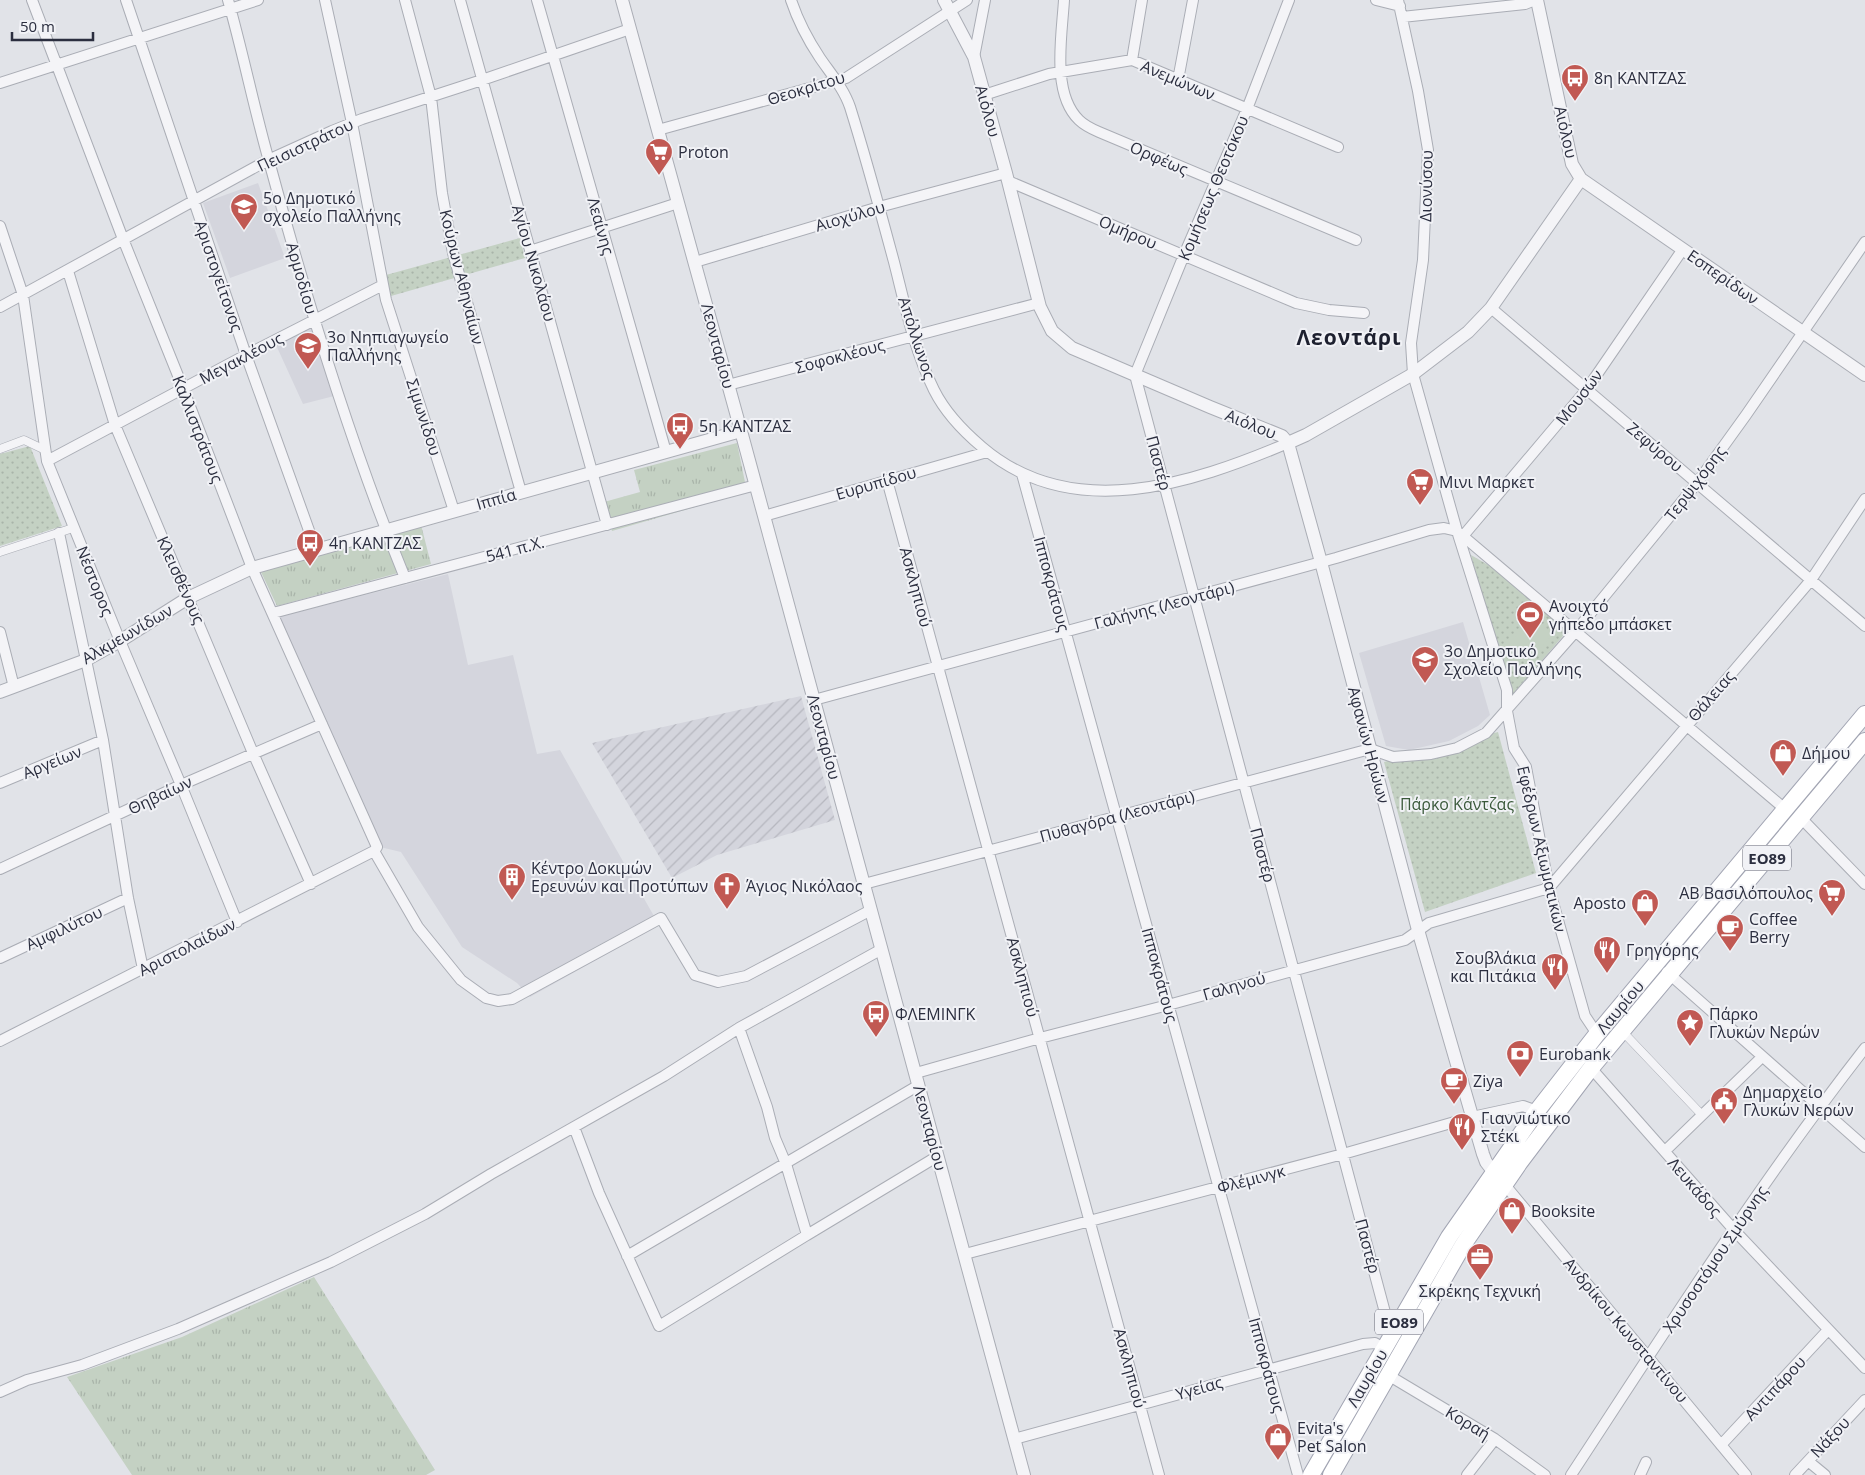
<svg xmlns="http://www.w3.org/2000/svg" width="1865" height="1475" font-family="'Open Sans',sans-serif">
	<style>
		.built { fill: #d4d5dd }
		.industrial { fill: url(#industrial-furrows) }
		.grass { fill: url(#grass-tufts) }
		.park { fill: url(#park-dots) }
		.pitch { fill: #c4d1c3 }
		.lines { fill: none; stroke-linecap: round; stroke-linejoin: round }
		.pedestrian-casing { stroke: #aaadb5; stroke-width: 9 }
		.minor-casing { stroke: #aaadb5; stroke-width: 12 }
		.tertiary-casing { stroke: #aaadb5; stroke-width: 14 }
		.primary-casing { stroke: #a2a5b3; stroke-width: 18 }
		.pedestrian { stroke: #f4f4f7; stroke-width: 8 }
		.minor { stroke: #f4f4f7; stroke-width: 10 }
		.tertiary { stroke: #f4f4f7; stroke-width: 12 }
		.primary { stroke: #fff; stroke-width: 16 }
		.labels { text-anchor: middle; dominant-baseline: central; stroke-width: 4; stroke-linejoin: round; paint-order: stroke }
		.shield { fill: #f1f2f6; stroke: #666976; stroke-width: 1 }
		.shield-label { font-size: 15px; font-weight: bold; fill: #2b2e3f }
		.poi-label { font-size: 16px; fill: #2b2e3f; stroke: #f1f2f6; text-anchor: start }
		.street-label { font-size: 16px; fill: #2b2e3f; stroke: #f1f2f6 }
		.park-label { font-size: 16px; fill: #3a593a; stroke: #f1f2f6 }
		.district-label { font-size: 21px; font-weight: bold; letter-spacing: 1px; fill: #1d202f; stroke: #f1f2f6 }
	</style>
	<defs>
		<pattern id="industrial-furrows" width="10" height="10" patternUnits="userSpaceOnUse" patternTransform="scale(1.25)"><rect width="10" height="10" fill="#d4d5dd"/><path d="M-1 1l2-2M0 10L10 0M9 11l2-2" fill="none" stroke="#b6b7bf"/></pattern>
		<pattern id="grass-tufts" width="24" height="20" patternUnits="userSpaceOnUse" patternTransform="scale(1.25)"><rect width="24" height="20" fill="#c4d1c3"/><path d="M3 7l-1-3M5 7V3M7 7l1-3M15 17l-1-3M17 17v-4M19 17l1-3" fill="none" stroke="#a9b4a9"/></pattern>
		<pattern id="park-dots" width="8" height="8" patternUnits="userSpaceOnUse" patternTransform="scale(1.25)"><rect width="8" height="8" fill="#c4d1c3"/><path d="M2 2h.1M6 6h.1" fill="none" stroke="#a9b4a9" stroke-width="1.8" stroke-linecap="round"/></pattern>
	</defs>
	<rect width="100%" height="100%" fill="#e1e3e8"/>
	<path class="built" d="M258,183L285,258L230,278L203,203Z
		M311,324L338,395L303,404L276,345Z
		M448,574L468,665L513,655L537,754L560,750L659,925L530,997L517,983L462,947L401,852L380,847L278,617Z
		M1463,622L1490,715L1478,726L1449,741L1409,750L1386,746L1359,653Z"/>
	<path class="industrial" d="M801,696L835,820L717,855L672,878L592,743Z"/>
	<path class="grass" d="M737,443L747,492L612,531L604,502L640,492L634,470Z
		M421,525L431,564L277,606L261,572Z
		M314,1277L435,1470L426,1475H132L67,1377L182,1337Z"/>
	<path class="park" d="M520,238L525,258L391,296L386,275Z
		M30,446L62,526L0,546V454Z
		M1471,555L1502,573L1569,629L1506,702Z
		M1498,732L1536,873L1425,912L1384,762Z"/>
	<path class="pitch" d="M1531,616L1553,634L1529,661L1509,644Z"/>
	<g class="lines">
		<defs>
			<path id="pedestrian" d="M0,449L24,440L45,450
				M0,552L73,528
				M1622,1031L1702,1115"/>
			<path id="minor" d="M32,0L123,239L183,388L252,568L377,847L374,851
				M126,0L246,355L316,550
				M228,0C243,53 254,108 269,161C307,302 350,443 405,578
				M325,0L352,123L386,300L454,511
				M405,0L431,97L442,193L453,253L521,492
				M460,0L607,525
				M537,0L666,452
				M791,0C798,21 808,40 820,58C831,74 844,89 850,107C866,158 880,210 894,262C905,305 914,350 934,390C945,412 963,431 982,447C1072,524 1191,484 1288,443
				M1064,0C1062,35 1051,93 1079,120C1085,126 1092,129 1099,132L1356,240
				M1289,0L1247,109L1184,255L1135,375L1391,1335
				M1376,0L1400,6
				M1398,0L1418,91L1428,150L1423,260L1411,343L1413,374L1457,531L1507,690V711L1514,748L1526,767L1549,888L1585,1016L1597,1034
				M1402,17L1525,4L1535,0
				M974,57L985,0
				M1132,60L1142,0
				M1178,80L1193,0
				M0,83L258,0
				M984,95L1049,74L1132,60L1338,147
				M658,130L846,78L967,0
				M1008,181L1296,303L1329,310L1364,313
				M0,226L23,295L47,461L120,641L181,785L237,922
				M530,251L678,203
				M695,262L879,207L1006,173
				M68,271L115,425L253,753L311,884
				M0,307L268,160L332,131L362,119L482,80L630,29
				M1491,308L1865,626
				M728,385L1039,303
				M47,461L246,355L383,285
				M1022,474L1298,1475
				M887,480L1159,1475
				M764,516L987,452
				M59,533L103,740L128,898L143,969
				M1463,536L1587,389L1683,249
				M273,613L756,485
				M0,632L14,687
				M814,700L1336,558L1429,530L1444,528L1457,531L1785,809
				M0,783L103,740
				M1801,818L1865,884
				M374,851L418,927L461,980L486,998L498,1001L512,999L661,918L695,975L718,982L746,976L871,910
				M0,869L181,785L322,724
				M864,884L1370,749L1393,757L1431,754L1457,748L1486,733L1576,631L1697,483L1746,415L1865,242
				M0,958L128,898
				M1667,972L1865,1147
				M739,1028L767,1107L775,1138L786,1164L807,1235L938,1156
				M0,1041L374,851
				M1591,1068L1734,1230L1865,1368
				M916,1073L1040,1038L1168,1005L1405,940L1429,923L1549,888L1811,580L1865,499
				M574,1127L599,1193L659,1326L807,1235
				M1665,1151L1762,1057
				M1505,1185L1746,1475
				M965,1254L1343,1154L1472,1117L1523,1106L1537,1111
				M627,1256L919,1085
				M1388,1375L1495,1439L1545,1475
				M0,1392L27,1380L82,1365L178,1329L331,1262L425,1214L491,1174L664,1076L739,1028L882,949
				M1014,1439L1363,1344L1375,1343L1384,1348
				M1721,1445L1828,1330
				M1808,1461L1825,1475
				M1467,1475L1495,1439
				M1571,1475C1666,1330 1759,1184 1865,1048
				M1640,1475L1646,1462
				M1795,1475L1865,1400"/>
			<path id="tertiary" d="M622,0L741,431L1024,1475
				M944,0L974,57L1006,173L1040,307L1052,331L1072,348L1210,407L1282,436L1288,443L1321,562L1418,930L1483,1154L1486,1162L1499,1179
				M1537,0L1572,164L1581,179L1865,375
				M1288,443L1306,435L1413,374L1468,332L1491,308L1581,179
				M0,692L86,660L120,641L188,598L252,568L741,431"/>
			<path id="primary" d="M1311,1475L1449,1237L1537,1111L1597,1034L1865,714
				M1331,1475L1463,1245L1520,1162L1591,1068L1865,741"/>
		</defs>
		<use href="#pedestrian" class="pedestrian-casing"/>
		<use href="#minor" class="minor-casing"/>
		<use href="#tertiary" class="tertiary-casing"/>
		<use href="#primary" class="primary-casing"/>
		<use href="#pedestrian" class="pedestrian"/>
		<use href="#minor" class="minor"/>
		<use href="#tertiary" class="tertiary"/>
		<use href="#primary" class="primary"/>
	</g>
	<defs>
		<symbol id="bus-pin" viewBox="-11 -11 22 30"><path d="M0 17L-7.5 6A9.5 9.5 0 1 1 7.5 6Z" fill="#c15953" stroke="#f1f2f6"/><path d="M-5-6H5V4H4V6H2V4H-2V6H-4V4H-5ZM-3.5-4V0h7V-4ZM-3.5 1.2v1.5H-2V1.2ZM2 1.2v1.5H3.5V1.2Z" fill="#fff"/></symbol>
		<symbol id="supermarket-pin" viewBox="-11 -11 22 30"><path d="M0 17L-7.5 6A9.5 9.5 0 1 1 7.5 6Z" fill="#c15953" stroke="#f1f2f6"/><path d="M-6-5.5h2.5l.6 2H6L4.5 2H-2.5L-4.4-4H-6ZM-1.5 3.2a1.3 1.3 0 1 0 .1 0ZM3 3.2a1.3 1.3 0 1 0 .1 0Z" fill="#fff"/></symbol>
		<symbol id="school-pin" viewBox="-11 -11 22 30"><path d="M0 17L-7.5 6A9.5 9.5 0 1 1 7.5 6Z" fill="#c15953" stroke="#f1f2f6"/><path d="M0-5L7-2L0 1L-7-2ZM-4 1L0 2.5L4 1V4Q0 6-4 4Z" fill="#fff"/></symbol>
		<symbol id="stadium-pin" viewBox="-11 -11 22 30"><path d="M0 17L-7.5 6A9.5 9.5 0 1 1 7.5 6Z" fill="#c15953" stroke="#f1f2f6"/><path d="M0-5a6.5 5 0 1 0 0 10a6.5 5 0 1 0 0-10ZM-3.5-1.8h7v3.6h-7Z" fill="#fff"/></symbol>
		<symbol id="shop-pin" viewBox="-11 -11 22 30"><path d="M0 17L-7.5 6A9.5 9.5 0 1 1 7.5 6Z" fill="#c15953" stroke="#f1f2f6"/><path d="M-5-2.5h2.3a2.7 3.5 0 0 1 5.4 0H5L5.5 6h-11ZM-1.5-2.5h3a1.5 2.3 0 0 0-3 0Z" fill="#fff"/></symbol>
		<symbol id="building-pin" viewBox="-11 -11 22 30"><path d="M0 17L-7.5 6A9.5 9.5 0 1 1 7.5 6Z" fill="#c15953" stroke="#f1f2f6"/><path d="M-4-6H4V6H1V3H-1V6H-4ZM-2.5-4.3h1.7v1.8h-1.7ZM.8-4.3h1.7v1.8H.8ZM-2.5-1h1.7V.8h-1.7ZM.8-1h1.7V.8H.8Z" fill="#fff"/></symbol>
		<symbol id="church-pin" viewBox="-11 -11 22 30"><path d="M0 17L-7.5 6A9.5 9.5 0 1 1 7.5 6Z" fill="#c15953" stroke="#f1f2f6"/><path d="M-1.2-6h2.4v3.5h3.3v2.4h-3.3V6h-2.4V-.1h-3.3v-2.4h3.3Z" fill="#fff"/></symbol>
		<symbol id="cafe-pin" viewBox="-11 -11 22 30"><path d="M0 17L-7.5 6A9.5 9.5 0 1 1 7.5 6Z" fill="#c15953" stroke="#f1f2f6"/><path d="M-5.5-4.5H6V0H3Q3 3.5 0 3.5H-2.5Q-5.5 3.5-5.5 0ZM3-3.2v2h1.7v-2ZM-6 4.5H4V6H-6Z" fill="#fff"/></symbol>
		<symbol id="restaurant-pin" viewBox="-11 -11 22 30"><path d="M0 17L-7.5 6A9.5 9.5 0 1 1 7.5 6Z" fill="#c15953" stroke="#f1f2f6"/><path d="M-5-6h1v4h1v-4h1v4h1v-4h1v5L-1.5 .5V6h-2V.5L-5-1ZM5-6V6H3V1.5H1.5Q1.5-4 5-6Z" fill="#fff"/></symbol>
		<symbol id="sight-pin" viewBox="-11 -11 22 30"><path d="M0 17L-7.5 6A9.5 9.5 0 1 1 7.5 6Z" fill="#c15953" stroke="#f1f2f6"/><path d="M0-6L1.8-2.2L6-1.7L2.9 1.2L3.7 5.4L0 3.3L-3.7 5.4L-2.9 1.2L-6-1.7L-1.8-2.2Z" fill="#fff"/></symbol>
		<symbol id="bank-pin" viewBox="-11 -11 22 30"><path d="M0 17L-7.5 6A9.5 9.5 0 1 1 7.5 6Z" fill="#c15953" stroke="#f1f2f6"/><path d="M-6-4H6V4H-6ZM0-2.3a2.3 2.3 0 1 0 0 4.6a2.3 2.3 0 1 0 0-4.6Z" fill="#fff"/></symbol>
		<symbol id="civic-pin" viewBox="-11 -11 22 30"><path d="M0 17L-7.5 6A9.5 9.5 0 1 1 7.5 6Z" fill="#c15953" stroke="#f1f2f6"/><path d="M-.6-6.5H3V-4.5H.6V-3L4-1V1h2V6H-6V1h2V-1L-.6-3ZM-1.2 2.5V6h2.4V2.5Z" fill="#fff"/></symbol>
		<symbol id="office-pin" viewBox="-11 -11 22 30"><path d="M0 17L-7.5 6A9.5 9.5 0 1 1 7.5 6Z" fill="#c15953" stroke="#f1f2f6"/><path d="M-6-3h4V-5.5h4V-3h4V5H-6ZM-1-4.5V-3h2v-1.5ZM-6 0V1H6V0Z" fill="#fff"/></symbol>
	</defs>
	<g fill-rule="evenodd">
		<use href="#bus-pin" x="1559" y="62" width="32" height="43"/>
		<use href="#supermarket-pin" x="643" y="136" width="32" height="43"/>
		<use href="#school-pin" x="228" y="191" width="32" height="43"/>
		<use href="#school-pin" x="292" y="330" width="32" height="43"/>
		<use href="#bus-pin" x="664" y="410" width="32" height="43"/>
		<use href="#supermarket-pin" x="1404" y="466" width="32" height="43"/>
		<use href="#bus-pin" x="294" y="527" width="32" height="43"/>
		<use href="#stadium-pin" x="1514" y="599" width="32" height="43"/>
		<use href="#school-pin" x="1409" y="644" width="32" height="43"/>
		<use href="#shop-pin" x="1767" y="737" width="32" height="43"/>
		<use href="#building-pin" x="496" y="861" width="32" height="43"/>
		<use href="#church-pin" x="711" y="870" width="32" height="43"/>
		<use href="#supermarket-pin" x="1816" y="877" width="32" height="43"/>
		<use href="#shop-pin" x="1629" y="887" width="32" height="43"/>
		<use href="#cafe-pin" x="1714" y="912" width="32" height="43"/>
		<use href="#restaurant-pin" x="1591" y="934" width="32" height="43"/>
		<use href="#restaurant-pin" x="1539" y="951" width="32" height="43"/>
		<use href="#bus-pin" x="860" y="998" width="32" height="43"/>
		<use href="#sight-pin" x="1674" y="1007" width="32" height="43"/>
		<use href="#bank-pin" x="1504" y="1038" width="32" height="43"/>
		<use href="#cafe-pin" x="1438" y="1065" width="32" height="43"/>
		<use href="#civic-pin" x="1708" y="1085" width="32" height="43"/>
		<use href="#restaurant-pin" x="1446" y="1111" width="32" height="43"/>
		<use href="#shop-pin" x="1496" y="1195" width="32" height="43"/>
		<use href="#office-pin" x="1464" y="1241" width="32" height="43"/>
		<use href="#shop-pin" x="1262" y="1421" width="32" height="43"/>
	</g>
	<g class="labels">
		<g class="shield">
			<rect x="1743" y="845.5" width="48" height="25" rx="4"/>
			<rect x="1375" y="1309.5" width="48" height="25" rx="4"/>
		</g>
		<g class="shield-label">
			<text x="1767" y="858">ΕΟ89</text>
			<text x="1399" y="1322">ΕΟ89</text>
		</g>
		<g class="poi-label">
			<text x="1594" y="78">8η ΚΑΝΤΖΑΣ</text>
			<text x="678" y="152">Proton</text>
			<text x="263" y="198">5o Δημοτικό<tspan x="263" dy="18">σχολείο Παλλήνης</tspan></text>
			<text x="327" y="337">3ο Νηπιαγωγείο<tspan x="327" dy="18">Παλλήνης</tspan></text>
			<text x="699" y="426">5η ΚΑΝΤΖΑΣ</text>
			<text x="1439" y="482">Μινι Μαρκετ</text>
			<text x="329" y="543">4η ΚΑΝΤΖΑΣ</text>
			<text x="1549" y="606">Ανοιχτό<tspan x="1549" dy="18">γήπεδο μπάσκετ</tspan></text>
			<text x="1444" y="651">3ο Δημοτικό<tspan x="1444" dy="18">Σχολείο Παλλήνης</tspan></text>
			<text x="1802" y="753">Δήμου</text>
			<text x="531" y="868">Κέντρο Δοκιμών<tspan x="531" dy="18">Ερευνών και Προτύπων</tspan></text>
			<text x="746" y="886">Άγιος Νικόλαος</text>
			<text x="1813" y="893" text-anchor="end">ΑΒ Βασιλόπουλος</text>
			<text x="1626" y="903" text-anchor="end">Aposto</text>
			<text x="1749" y="919">Coffee<tspan x="1749" dy="18">Berry</tspan></text>
			<text x="1626" y="950">Γρηγόρης</text>
			<text x="1536" y="958" text-anchor="end">Σουβλάκια<tspan x="1536" dy="18">και Πιτάκια</tspan></text>
			<text x="895" y="1014">ΦΛΕΜΙΝΓΚ</text>
			<text x="1709" y="1014">Πάρκο<tspan x="1709" dy="18">Γλυκών Νερών</tspan></text>
			<text x="1539" y="1054">Eurobank</text>
			<text x="1473" y="1081">Ziya</text>
			<text x="1743" y="1092">Δημαρχείο<tspan x="1743" dy="18">Γλυκών Νερών</tspan></text>
			<text x="1481" y="1118">Γιαννιώτικο<tspan x="1481" dy="18">Στέκι</tspan></text>
			<text x="1531" y="1211">Booksite</text>
			<text x="1480" y="1291" text-anchor="middle">Σκρέκης Τεχνική</text>
			<text x="1297" y="1428">Evita's<tspan x="1297" dy="18">Pet Salon</tspan></text>
		</g>
		<g class="street-label">
			<text transform="translate(1178 80) rotate(23)">Ανεμώνων</text>
			<text transform="translate(806 88) rotate(-17)">Θεοκρίτου</text>
			<text transform="translate(988 111) rotate(74)">Αιόλου</text>
			<text transform="translate(1566 132) rotate(77)">Αιόλου</text>
			<text transform="translate(305 145) rotate(-25)">Πεισιστράτου</text>
			<text transform="translate(1159 158) rotate(23)">Ορφέως</text>
			<text transform="translate(1426 186) rotate(-89)">Διονύσου</text>
			<text transform="translate(1213 188) rotate(-67)">Κομήσεως Θεοτόκου</text>
			<text transform="translate(850 216) rotate(-16)">Αιοχύλου</text>
			<text transform="translate(601 226) rotate(74)">Λεαίνης</text>
			<text transform="translate(1128 232) rotate(23)">Ομήρου</text>
			<text transform="translate(534 263) rotate(74)">Αγίου Νικολάου</text>
			<text transform="translate(219 276) rotate(71)">Αριστογείτονος</text>
			<text transform="translate(462 277) rotate(76)">Κούρων Αθηναίων</text>
			<text transform="translate(1723 277) rotate(35)">Εσπερίδων</text>
			<text transform="translate(302 278) rotate(74)">Αρμοδίου</text>
			<text transform="translate(917 338) rotate(72)">Απόλλωνος</text>
			<text transform="translate(718 346) rotate(75)">Λεονταρίου</text>
			<text transform="translate(840 356) rotate(-15)">Σοφοκλέους</text>
			<text transform="translate(241 358) rotate(-28)">Μεγακλέους</text>
			<text transform="translate(1579 397) rotate(-52)">Μουσών</text>
			<text transform="translate(424 417) rotate(72)">Σιμωνίδου</text>
			<text transform="translate(1251 424) rotate(22)">Αιόλου</text>
			<text transform="translate(198 429) rotate(69)">Καλλιστράτους</text>
			<text transform="translate(1655 447) rotate(40)">Ζεφύρου</text>
			<text transform="translate(1159 463) rotate(75)">Παστέρ</text>
			<text transform="translate(876 483) rotate(-16)">Ευρυπίδου</text>
			<text transform="translate(1695 483) rotate(-53)">Τερψιχόρης</text>
			<text transform="translate(496 499) rotate(-16)">Ιππία</text>
			<text transform="translate(515 549) rotate(-15)">541 π.Χ.</text>
			<text transform="translate(181 580) rotate(66)">Κλεισθένους</text>
			<text transform="translate(95 581) rotate(68)">Νέστορος</text>
			<text transform="translate(1052 584) rotate(75)">Ιπποκράτους</text>
			<text transform="translate(916 587) rotate(75)">Ασκληπιού</text>
			<text transform="translate(1164 605) rotate(-15)">Γαλήνης (Λεοντάρι)</text>
			<text transform="translate(127 634) rotate(-30)">Αλκμεωνίδων</text>
			<text transform="translate(1711 696) rotate(-49)">Θάλειας</text>
			<text transform="translate(824 737) rotate(75)">Λεονταρίου</text>
			<text transform="translate(1369 745) rotate(75)">Αφανών Ηρώων</text>
			<text transform="translate(52 762) rotate(-22)">Αργείων</text>
			<text transform="translate(160 795) rotate(-25)">Θηβαίων</text>
			<text transform="translate(1117 816) rotate(-15)">Πυθαγόρα (Λεοντάρι)</text>
			<text transform="translate(1542 849) rotate(77)">Εφέδρων Αξιωματικών</text>
			<text transform="translate(1263 855) rotate(75)">Παστέρ</text>
			<text transform="translate(64 928) rotate(-25)">Αμφιλύτου</text>
			<text transform="translate(187 947) rotate(-27)">Αριστολαίδων</text>
			<text transform="translate(1160 975) rotate(75)">Ιπποκράτους</text>
			<text transform="translate(1023 977) rotate(75)">Ασκληπιού</text>
			<text transform="translate(1234 986) rotate(-16)">Γαληνού</text>
			<text transform="translate(1620 1007) rotate(-50)">Λαυρίου</text>
			<text transform="translate(930 1128) rotate(75)">Λεονταρίου</text>
			<text transform="translate(1251 1179) rotate(-15)">Φλέμινγκ</text>
			<text transform="translate(1695 1187) rotate(49)">Λευκάδος</text>
			<text transform="translate(1368 1246) rotate(75)">Παστέρ</text>
			<text transform="translate(1715 1259) rotate(-56)">Χρυσοστόμου Σμύρνης</text>
			<text transform="translate(1626 1330) rotate(50)">Ανδρίκου Κωνσταντίνου</text>
			<text transform="translate(1267 1365) rotate(75)">Ιπποκράτους</text>
			<text transform="translate(1130 1368) rotate(75)">Ασκληπιού</text>
			<text transform="translate(1367 1378) rotate(-60)">Λαυρίου</text>
			<text transform="translate(1199 1388) rotate(-16)">Υγείας</text>
			<text transform="translate(1775 1388) rotate(-47)">Αντιπάρου</text>
			<text transform="translate(1468 1423) rotate(31)">Κοραή</text>
			<text transform="translate(1830 1437) rotate(-47)">Νάξου</text>
		</g>
		<g class="park-label">
			<text x="1457" y="804">Πάρκο Κάντζας</text>
		</g>
		<g class="district-label">
			<text x="1349" y="337">Λεοντάρι</text>
		</g>
	</g>
	<path d="M12 32v8h81v-8" fill="none" stroke="#2b2e3f" stroke-width="2.5"/>
	<text x="20" y="32" font-size="15" fill="#2b2e3f" stroke="#f1f2f6" stroke-width="4" paint-order="stroke">50 m</text>
</svg>
